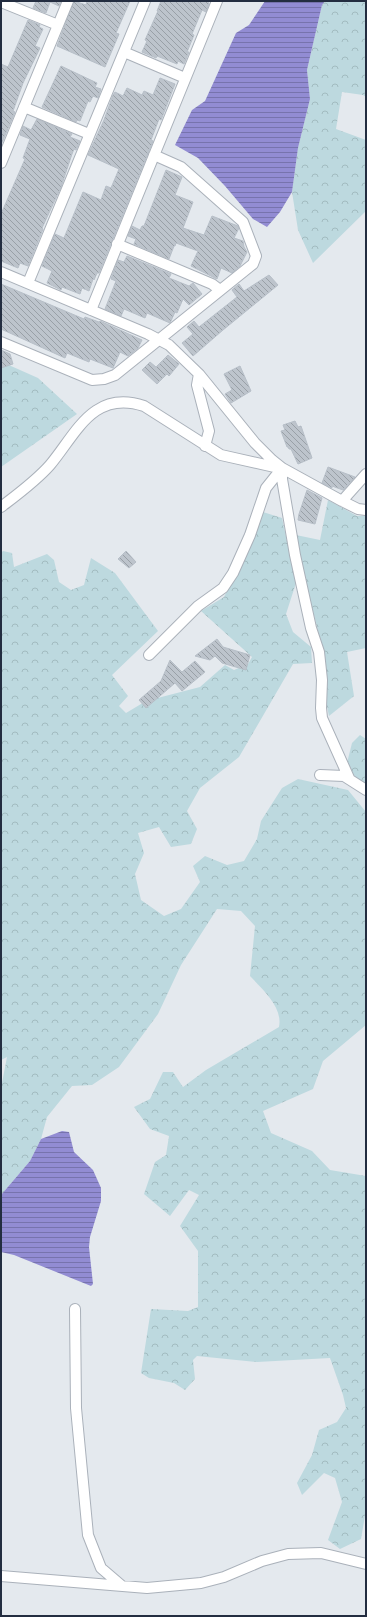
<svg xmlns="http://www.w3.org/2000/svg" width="367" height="1617" font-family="Jost,sans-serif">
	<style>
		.forest { fill: url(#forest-crowns) }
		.water { fill: url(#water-rules) }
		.building { fill: url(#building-back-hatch); stroke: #b7bfc8 }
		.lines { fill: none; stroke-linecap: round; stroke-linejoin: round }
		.minor-casing { stroke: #aab1ba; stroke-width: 12 }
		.minor { stroke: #fff; stroke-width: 10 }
	</style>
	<defs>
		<pattern id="forest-crowns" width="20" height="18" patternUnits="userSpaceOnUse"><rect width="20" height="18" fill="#bdd9df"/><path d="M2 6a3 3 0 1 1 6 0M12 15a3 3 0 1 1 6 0" fill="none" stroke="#a2bbc0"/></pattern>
		<pattern id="water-rules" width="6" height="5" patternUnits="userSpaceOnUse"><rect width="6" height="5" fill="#928cd3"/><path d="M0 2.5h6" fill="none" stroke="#7773ad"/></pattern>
		<pattern id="building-back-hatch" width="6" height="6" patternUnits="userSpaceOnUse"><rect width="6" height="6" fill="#bdc4cc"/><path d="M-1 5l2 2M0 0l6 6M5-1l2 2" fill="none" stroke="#99a0a7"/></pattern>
	</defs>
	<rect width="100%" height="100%" fill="#e4e9ee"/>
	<path class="forest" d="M325,1H366V97L363,95L342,92L336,129L366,140V211L313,263L298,230L292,192L298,148L310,99L307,70L322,5Z
		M2,362L38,378L77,414L1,467Z
		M328,500L357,516H366V648L347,652L354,696L329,716L324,692L325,658L304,576L296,535L320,540Z
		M263,512L282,518L296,583L286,614L293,632L311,647L312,663L293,664L239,757L200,788L187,811L197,829L191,844L171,847L159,827L138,833L144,853L135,874L141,900L164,916L181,909L200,882L193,866L205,856L227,865L244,861L257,839L261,821L282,788L298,779L348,790L366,812V1025L323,1061L313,1089L263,1111L271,1133L312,1151L330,1170L366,1176V1510L361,1539L340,1549L328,1540L342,1502L335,1478L324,1473L302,1495L297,1483L312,1455L319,1430L337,1422L346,1408L343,1395L330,1358L257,1362L197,1356L193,1360L195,1379L185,1390L174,1383L149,1378L141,1373L151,1309L188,1311L198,1307V1251L180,1226L199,1195L189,1190L170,1216L144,1194L155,1162L166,1155L169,1136L150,1129L134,1107L150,1099L163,1072H173L183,1087L206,1070L279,1027C283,1007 263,990 250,976L255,926L241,911L217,909L181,965L158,1014L119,1067L92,1085L72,1086L47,1117L41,1139L30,1161L1,1195V1088L7,1057L1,1060V553L3,551L12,553L14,567L47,554L54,560L59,582L71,590L84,585L91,558L115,573L158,631L112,675L128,696L119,706L126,713L146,701L200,687L225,665L234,670L248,664L252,657L201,611L224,597L243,560Z
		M360,735L366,739V784L358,782L347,763L352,743Z"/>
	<path class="water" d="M265,1H325L322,5L307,70L310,99L298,148L292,192L280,212L267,227L253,219L225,186L198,158L175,145L192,110L205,101L236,33L249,25Z
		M62,1131L69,1132L74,1152L93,1170L101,1188V1201L90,1237L89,1247L93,1284L91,1286L14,1255L1,1252V1195L30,1161L41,1139Z"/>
	<path class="building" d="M36,1H61L59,6L50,2L46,13L33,8Z
		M74,1L86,5L87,1H130L116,33L119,34L105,67L57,46Z
		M161,1H206L209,3L206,12L202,10L192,34L194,35L187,52H189L184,64L178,61L177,64L157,56L156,58L142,52L147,41L145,40L158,11H157Z
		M28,20L40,25L39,27L43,29L35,46L40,48L23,83L13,111L15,112L1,145V64L8,67Z
		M61,66L97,83L95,87L101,89L98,98L93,96L90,102L88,101L80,121L77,120L76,122L42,107Z
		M160,78L175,84L161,120L159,119L151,140L153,141L99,273H97L94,280L93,279L89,291L82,288L80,294L62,287L61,290L47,283L52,271L42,266L55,234L64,238L83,192L101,200L106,186L111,188L119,169L88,155L104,120L113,95L115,92L123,96L127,88L142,95L144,91L153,95Z
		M37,119L72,134L70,137L80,141L76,150L74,149L72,154L61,187L42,228L43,229L28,266L20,263L18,268L1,261V214L25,159L23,158L30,139L20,135L23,126L31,130Z
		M166,170L182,177L175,195L193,202L183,228L204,235L212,216L238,226L239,228L234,238L243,241L244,247L247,252L240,266L232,273L221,268L217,279L191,266L198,251L176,243L175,246H174L169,259L134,244L136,239L128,236L132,226L140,230L142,226H144Z
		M127,256L171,274L169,278L189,286L193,283L202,294L189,305L183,299L177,313L175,312L170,323L147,313L145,318L124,309L121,316L105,309L116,281L111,279L118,260L124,262Z
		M269,275L278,285L223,330L193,356L182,343L193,334L187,327L194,321L199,327L237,297L232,290L239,284L244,291Z
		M1,284L84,319L85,317L99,322L100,321L142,340L138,348L128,356L120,352L113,368L90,359L89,362L67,353L65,358L1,329Z
		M1,350L10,354L13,364L1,368Z
		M168,355L179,364L169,376L167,374L157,384L142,370L150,362L156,367Z
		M240,366L251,391L231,403L225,394L232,390L224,374Z
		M295,421L298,427L301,426L312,458L298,464L291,449H289L288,447H287L281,431L285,430L283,425Z
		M328,467L355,477L343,490L332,486V488L322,483Z
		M307,490L322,498L315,524L298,520L299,514Z
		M126,551L136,562L129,568L118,559Z
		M217,639L223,647L250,655L246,670L222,663L215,656L210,660L195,656Z
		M170,660L182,672L195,661L205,672L182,691L175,683L146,708L139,700L161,681Z"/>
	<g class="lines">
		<defs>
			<path id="minor" d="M1,2L58,25
				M124,52L185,78
				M24,107L89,134
				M1,163L68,1
				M117,244L212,284L220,290
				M1,272L148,334L169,345L199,374L255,443L272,460L282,468L342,501L358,509L366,510
				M28,283L145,1
				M91,310L217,1
				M1,342L92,380L104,379L115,375L253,264L256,256L243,222L181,167L154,155
				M199,374L197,385L209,431L205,446
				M282,468V479L295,555L311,628L319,652L322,680L321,708L322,718L349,778
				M342,501L366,474
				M1,507C18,494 36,481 50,465C76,434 93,389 144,406L221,455L279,468
				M149,655L198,606L223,588L233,573L250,535L266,488L282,468
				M320,775L344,776L366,790
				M75,1309L76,1408L88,1535L101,1568L122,1586
				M1,1576L147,1588L201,1583L224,1577L262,1561L288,1554L321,1553L366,1564"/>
		</defs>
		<use href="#minor" class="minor-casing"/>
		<use href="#minor" class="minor"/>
	</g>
	<rect width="367" height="1617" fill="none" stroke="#232d40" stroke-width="4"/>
</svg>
